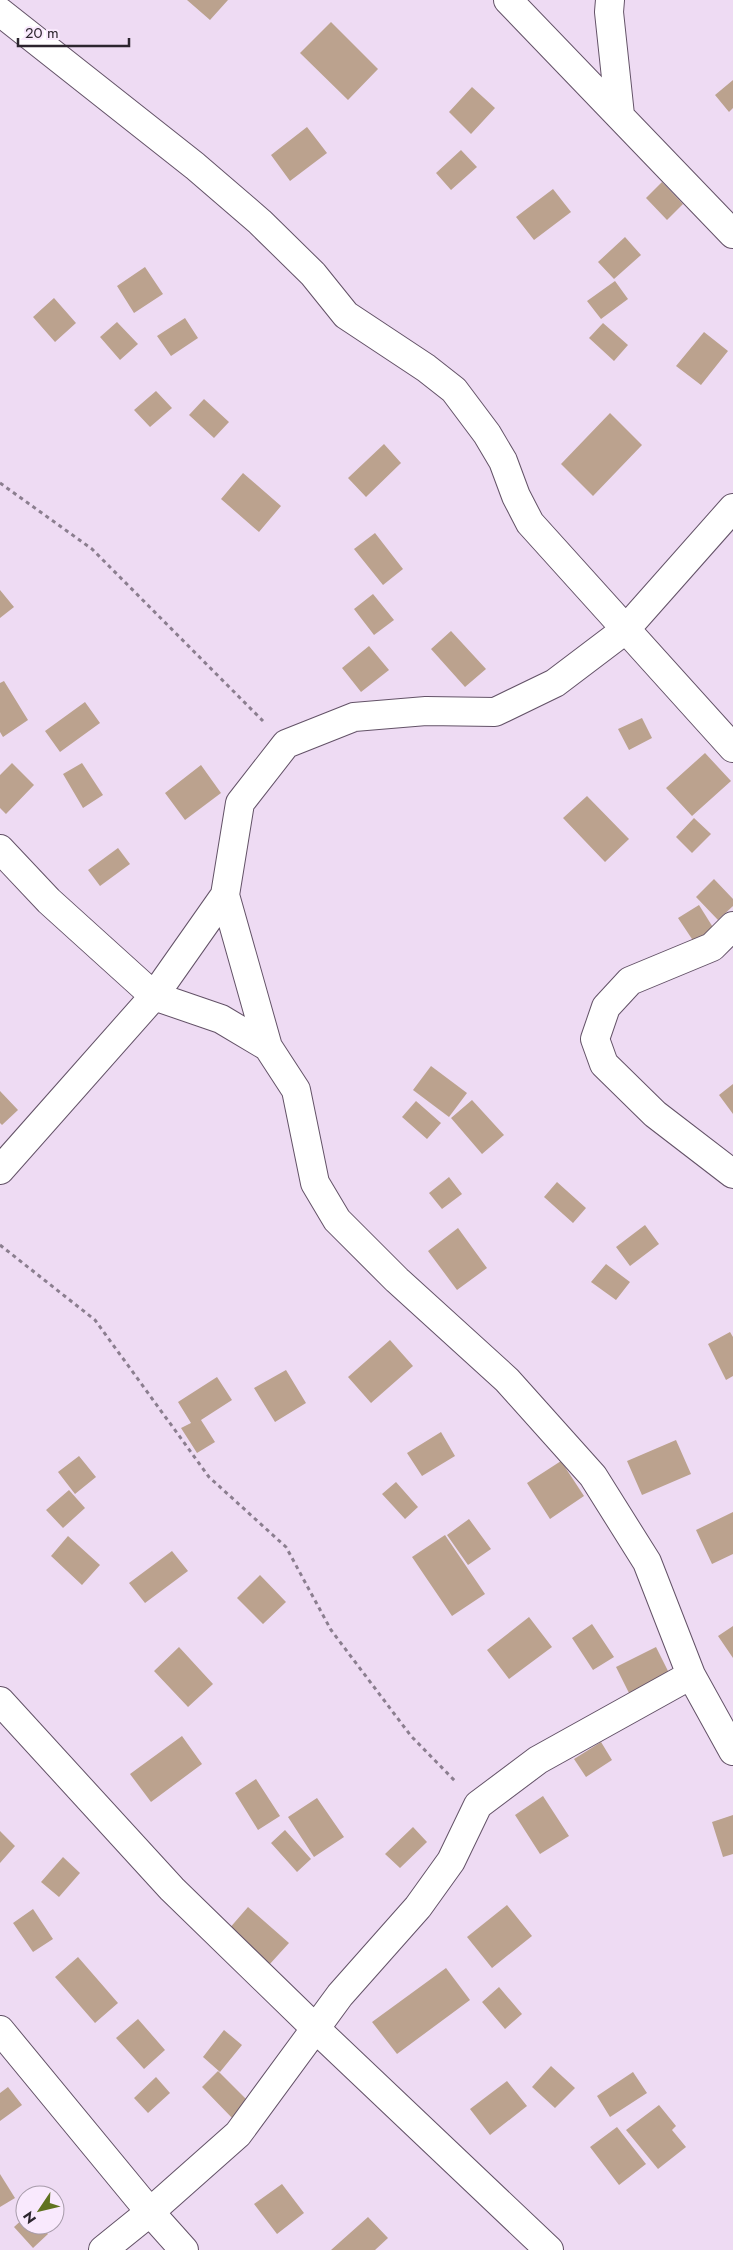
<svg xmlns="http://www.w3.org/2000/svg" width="733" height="2250" font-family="Jost,sans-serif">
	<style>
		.building { fill: #bba28e }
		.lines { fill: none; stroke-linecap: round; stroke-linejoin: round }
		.minor-casing { stroke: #635267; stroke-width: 30 }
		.path { stroke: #8b7e8f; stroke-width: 3; stroke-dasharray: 4 4; stroke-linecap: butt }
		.minor { stroke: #fff; stroke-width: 28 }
	</style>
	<rect width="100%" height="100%" fill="#eedbf3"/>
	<path class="building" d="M187,0H228L210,20Z
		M331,22L378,69L348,100L300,53Z
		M733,80V108L729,112L715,95Z
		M472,87L495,108L471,134L449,112Z
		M307,127L327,153L290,181L271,155Z
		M461,150L477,167L451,190L436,173Z
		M662,182L683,204L667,220L646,198Z
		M553,189L571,212L534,240L516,217Z
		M625,237L641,255L614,279L598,262Z
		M145,267L163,294L134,313L117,286Z
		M615,281L628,299L601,319L587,301Z
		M54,298L76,323L55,342L33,317Z
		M185,318L198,338L171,356L157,336Z
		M117,322L138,344L120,360L100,337Z
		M603,323L628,345L614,361L589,338Z
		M704,332L728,351L701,385L676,366Z
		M156,391L172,408L150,427L134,410Z
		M204,399L229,422L214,438L189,415Z
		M610,413L642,445L593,496L561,464Z
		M384,444L401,463L366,497L348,478Z
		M243,473L281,506L259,532L221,499Z
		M375,533L403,569L383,585L354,549Z
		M0,590L14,607L0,618Z
		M373,594L394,620L374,635L354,609Z
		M451,631L486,669L465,687L431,649Z
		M369,646L389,670L361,692L342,668Z
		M4,681L28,720L3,737L0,732V683Z
		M85,702L100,723L60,752L45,731Z
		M642,718L652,738L629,750L618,729Z
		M705,753L731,781L692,816L666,788Z
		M12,763L34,785L6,814L0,808V775Z
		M82,763L103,795L83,808L63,774Z
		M201,765L221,793L185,820L165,793Z
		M587,796L629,839L605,862L563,818Z
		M694,818L711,834L692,853L676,837Z
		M118,848L130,864L100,886L88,870Z
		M714,879L733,899V906L718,920L696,897Z
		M699,905L714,929L694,942L678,918Z
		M431,1066L467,1093L449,1117L413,1090Z
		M733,1084V1114L719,1095Z
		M0,1091L18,1110L2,1125L0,1123Z
		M472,1100L504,1135L482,1154L451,1118Z
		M416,1101L441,1123L427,1139L402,1117Z
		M449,1177L462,1194L442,1209L429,1193Z
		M557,1182L586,1208L573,1223L544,1197Z
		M645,1225L659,1244L630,1266L616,1247Z
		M458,1228L487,1268L457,1290L428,1251Z
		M606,1264L630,1282L616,1300L591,1282Z
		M730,1332L733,1337V1376L726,1380L708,1344Z
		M390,1340L413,1366L371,1403L348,1377Z
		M286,1370L306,1403L275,1422L254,1388Z
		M217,1377L232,1400L201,1420L215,1442L197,1453L181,1428L191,1423L178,1402Z
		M441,1432L455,1456L422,1476L407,1453Z
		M676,1440L691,1474L642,1495L627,1461Z
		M79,1456L96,1477L75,1494L58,1472Z
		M561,1461L584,1496L550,1519L527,1483Z
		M396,1482L418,1507L405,1519L382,1494Z
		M69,1490L85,1508L63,1528L46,1510Z
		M733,1512V1554L712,1564L696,1530Z
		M469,1519L491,1549L468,1565L447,1535Z
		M445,1535L485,1594L452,1616L412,1557Z
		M68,1536L100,1565L82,1585L51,1556Z
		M172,1551L188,1571L145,1603L129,1583Z
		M260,1575L286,1602L263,1624L237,1598Z
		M529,1617L552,1647L509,1679L487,1650Z
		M592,1624L614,1657L593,1670L572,1638Z
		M733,1626V1658L718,1636Z
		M179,1647L213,1684L188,1707L154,1671Z
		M656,1647L669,1673L629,1693L616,1667Z
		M182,1736L202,1764L151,1802L130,1774Z
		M601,1742L612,1760L586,1777L574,1759Z
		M256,1779L280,1816L258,1830L235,1793Z
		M543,1796L569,1836L540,1854L515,1815Z
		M317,1798L344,1837L314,1857L288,1817Z
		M733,1815V1854L723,1857L712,1822Z
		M413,1827L427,1842L400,1868L385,1854Z
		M285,1830L311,1859L297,1872L271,1843Z
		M0,1831L15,1846L0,1863Z
		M63,1857L80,1873L59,1897L41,1882Z
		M507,1905L532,1936L492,1968L467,1937Z
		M248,1907L289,1943L269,1965L228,1930Z
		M33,1909L53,1939L33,1952L13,1923Z
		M78,1957L118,2003L95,2023L55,1977Z
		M446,1968L470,2000L397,2054L372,2022Z
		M499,1987L522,2014L505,2029L482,2002Z
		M138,2019L165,2050L144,2069L116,2038Z
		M224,2030L242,2045L220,2072L203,2057Z
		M551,2066L575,2088L555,2108L532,2087Z
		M218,2071L251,2104L235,2121L202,2087Z
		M633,2072L647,2093L610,2117L597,2096Z
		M156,2077L170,2093L148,2113L134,2098Z
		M507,2081L527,2106L490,2135L470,2109Z
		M8,2087L22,2105L0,2121V2093Z
		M659,2105L676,2126L672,2130L686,2147L658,2169L626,2130Z
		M617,2127L646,2164L619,2185L590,2147Z
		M0,2174L15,2198L0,2207Z
		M282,2184L304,2213L277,2234L254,2204Z
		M25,2217V2225H40L48,2234L33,2248L14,2227Z
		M368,2217L388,2238L375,2250H331Z"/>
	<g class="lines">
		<defs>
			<path id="minor" d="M508,0L733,234
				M610,0L609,12L620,115
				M0,12L195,166L260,222L313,274L346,315L426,368L454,390L487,434L503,461L516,496L530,523L733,748
				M733,508L625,630L555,683L495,712L426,711L354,717L286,744L240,803L225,895L268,1047L296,1090L315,1183L337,1220L397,1280L507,1380L593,1476L647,1562L691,1675L733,1751
				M0,849L49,901L154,996L221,1019L268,1047
				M733,926L712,947L630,981L606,1007L595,1039L604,1064L655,1114L733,1174
				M0,1170L154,996L225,895
				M0,1701L172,1889L315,2028L549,2250
				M0,2030L150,2212L184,2250
				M103,2250L150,2212L238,2134L340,1995L418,1907L451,1861L478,1805L538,1760L691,1675"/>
		</defs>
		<use href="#minor" class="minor-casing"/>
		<path class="path" d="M0,483L92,549L263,721
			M0,1245L95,1320L209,1477L286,1547L331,1630L411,1736L455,1781"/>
		<use href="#minor" class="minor"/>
	</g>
	<g transform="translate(40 2210) rotate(235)"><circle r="24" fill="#f9e9fd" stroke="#a79baa"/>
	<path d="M0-4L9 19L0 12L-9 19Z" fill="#60721f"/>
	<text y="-8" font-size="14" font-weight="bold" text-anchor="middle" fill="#2c252e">N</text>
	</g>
	<path d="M18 38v8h111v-8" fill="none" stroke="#2c252e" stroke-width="2.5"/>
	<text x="25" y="38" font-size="15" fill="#2c252e" stroke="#f9e9fd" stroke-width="4" paint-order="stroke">20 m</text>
</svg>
